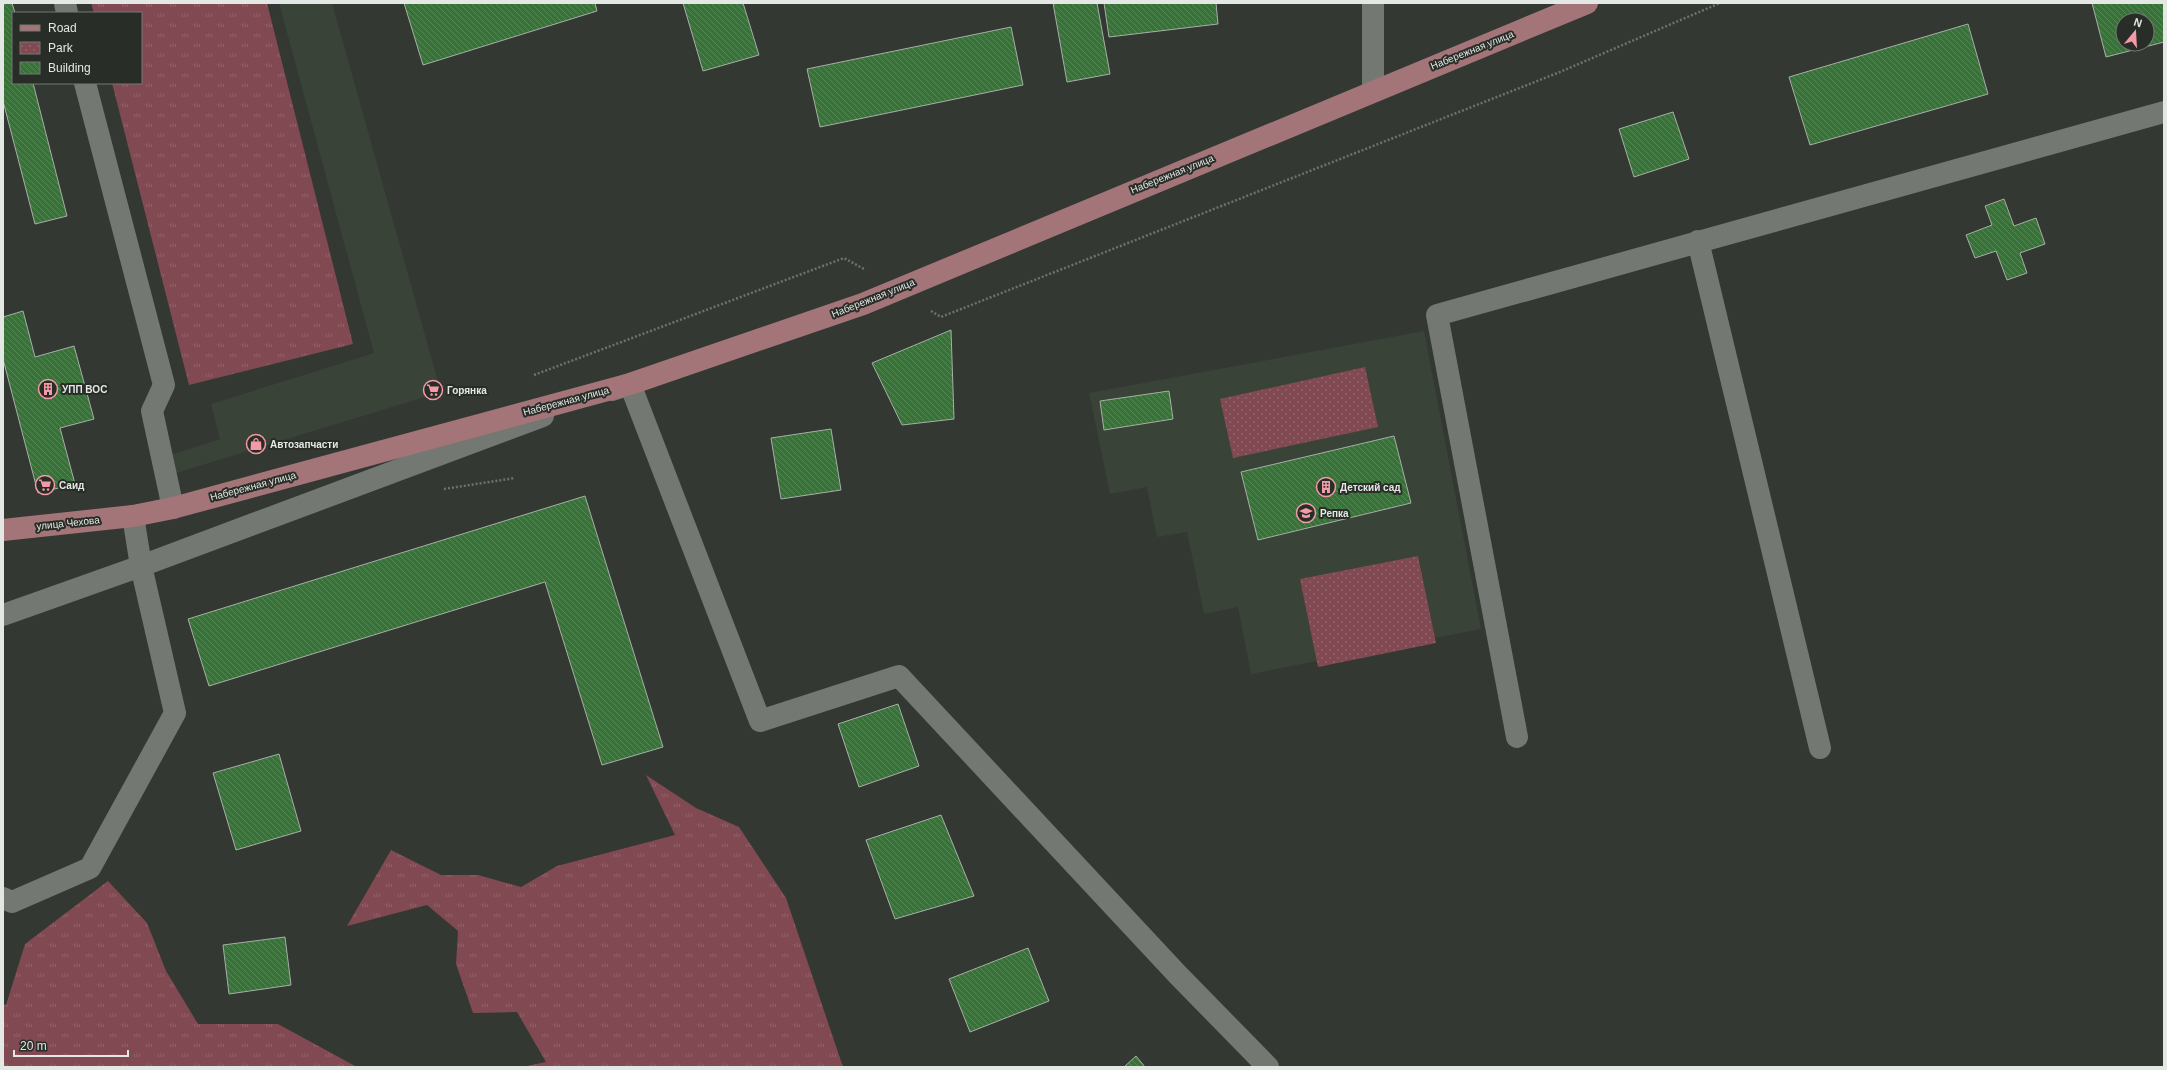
<svg xmlns="http://www.w3.org/2000/svg" width="2167" height="1070" font-family="Arial,sans-serif">
	<style>
		.built { fill: #394338 }
		.grass { fill: url(#grass-tufts) }
		.park { fill: url(#park-dots) }
		.building { fill: url(#building-back-hatch); stroke: #a8aea8; fill-rule: evenodd }
		.lines { fill: none; stroke-linecap: round; stroke-linejoin: round }
		.path { stroke: #6d726d; stroke-width: 2.5; stroke-dasharray: 2 2; stroke-linecap: butt }
		.minor { stroke: #737872; stroke-width: 22 }
		.major { stroke: #a37478; stroke-width: 22 }
		.labels { text-anchor: middle; dominant-baseline: central; stroke-width: 4; stroke-linejoin: round; paint-order: stroke }
		.street-label { font-size: 10px; fill: #e4e8e4; stroke: #292d28 }
		.poi-label { font-size: 10px; font-weight: bold; fill: #e4e8e4; stroke: #292d28; text-anchor: start }
	</style>
	<defs>
		<pattern id="grass-tufts" width="24" height="20" patternUnits="userSpaceOnUse"><rect width="24" height="20" fill="#814951"/><path d="M3 7l-1-3M5 7V3M7 7l1-3M15 17l-1-3M17 17v-4M19 17l1-3" fill="none" stroke="#93636a"/></pattern>
		<pattern id="park-dots" width="8" height="8" patternUnits="userSpaceOnUse"><rect width="8" height="8" fill="#814951"/><path d="M2 2h.1M6 6h.1" fill="none" stroke="#93636a" stroke-width="1.8" stroke-linecap="round"/></pattern>
		<pattern id="building-back-hatch" width="6" height="6" patternUnits="userSpaceOnUse"><rect width="6" height="6" fill="#387238"/><path d="M-1 5l2 2M0 0l6 6M5-1l2 2" fill="none" stroke="#558655"/></pattern>
	</defs>
	<rect width="100%" height="100%" fill="#333832"/>
	<path class="built" d="M279,3H332L441,392L176,473L171,455L220,439L211,404L374,353Z
		M1424,331L1481,629L1251,674L1238,607L1204,614L1187,532L1157,537L1147,487L1110,494L1089,393Z"/>
	<path class="grass" d="M91,3H267L353,344L189,385L112,83H141V13H94Z
		M646,775L696,808L739,827L786,898L843,1067H522L546,1062L517,1012L473,1013L456,964L458,931L427,905L347,926L391,850L441,875H478L521,887L557,866L675,835Z
		M108,881L147,923L166,971L198,1024H278L357,1067H3V1004L6,1005L25,944Z"/>
	<path class="park" d="M1365,367L1378,427L1233,458L1220,399Z
		M1418,556L1436,643L1318,667L1300,579Z"/>
	<path class="building" d="M3,3H12L15,13H13V83H33L67,216L35,224L3,101Z
		M404,3H595L597,11L423,65Z
		M683,3H743L759,55L703,71Z
		M1053,3H1097L1110,74L1067,82Z
		M1104,3H1216L1218,24L1109,37Z
		M2092,3H2164V42L2106,57ZM2123,20H2147V44H2123Z
		M1968,24L1988,94L1810,145L1789,77Z
		M1011,27L1023,85L820,127L807,69Z
		M1673,112L1689,159L1634,177L1619,129Z
		M2004,199L2014,226L2036,218L2045,244L2020,253L2027,273L2007,280L1996,251L1975,258L1966,235L1992,225L1985,206Z
		M23,311L35,357L74,346L94,419L60,428L75,484L38,493L3,359V317Z
		M951,330L954,419L902,425L872,363Z
		M1169,391L1173,419L1104,430L1100,401Z
		M831,429L841,490L781,499L771,438Z
		M1394,436L1411,503L1258,540L1241,472Z
		M585,496L663,747L602,765L545,582L209,686L188,619Z
		M898,704L919,766L859,787L838,724Z
		M279,754L301,831L236,850L213,773Z
		M941,815L974,896L895,919L866,840Z
		M285,937L291,985L229,994L223,945Z
		M1028,948L1049,1001L970,1032L949,979Z
		M1136,1056L1145,1067H1124Z"/>
	<g class="lines">
		<path class="path" d="M931,311L941,317L1560,72L1720,3
			M534,375L844,258L864,269
			M444,489L515,478"/>
		<path class="minor" d="M65,3L67,13
			M1373,3V91
			M85,83L164,385L152,411L173,508
			M1698,241L1820,748
			M612,390L630,384L760,721L899,676L1178,975L1268,1067
			M3,615L141,566L543,416
			M1517,737L1437,315L2164,112
			M3,898L12,902L90,868L175,713L141,566L133,516"/>
		<path class="major" d="M3,530L133,516L173,508L630,384L863,304L1587,3"/>
	</g>
	<defs>
		<symbol id="building-ring" viewBox="-11 -11 22 22"><circle r="9.5" fill="#292d28" stroke="#f49aa6" stroke-width="1.5"/><path d="M-4-6H4V6H1V3H-1V6H-4ZM-2.5-4.3h1.7v1.8h-1.7ZM.8-4.3h1.7v1.8H.8ZM-2.5-1h1.7V.8h-1.7ZM.8-1h1.7V.8H.8Z" fill="#f49aa6"/></symbol>
		<symbol id="supermarket-ring" viewBox="-11 -11 22 22"><circle r="9.5" fill="#292d28" stroke="#f49aa6" stroke-width="1.5"/><path d="M-6-5.5h2.5l.6 2H6L4.5 2H-2.5L-4.4-4H-6ZM-1.5 3.2a1.3 1.3 0 1 0 .1 0ZM3 3.2a1.3 1.3 0 1 0 .1 0Z" fill="#f49aa6"/></symbol>
		<symbol id="shop-ring" viewBox="-11 -11 22 22"><circle r="9.5" fill="#292d28" stroke="#f49aa6" stroke-width="1.5"/><path d="M-5-2.5h2.3a2.7 3.5 0 0 1 5.4 0H5L5.5 6h-11ZM-1.5-2.5h3a1.5 2.3 0 0 0-3 0Z" fill="#f49aa6"/></symbol>
		<symbol id="school-ring" viewBox="-11 -11 22 22"><circle r="9.5" fill="#292d28" stroke="#f49aa6" stroke-width="1.5"/><path d="M0-5L7-2L0 1L-7-2ZM-4 1L0 2.5L4 1V4Q0 6-4 4Z" fill="#f49aa6"/></symbol>
	</defs>
	<g fill-rule="evenodd">
		<use href="#building-ring" x="37" y="378" width="22" height="22"/>
		<use href="#supermarket-ring" x="422" y="379" width="22" height="22"/>
		<use href="#shop-ring" x="245" y="433" width="22" height="22"/>
		<use href="#supermarket-ring" x="34" y="474" width="22" height="22"/>
		<use href="#building-ring" x="1315" y="476" width="22" height="22"/>
		<use href="#school-ring" x="1295" y="502" width="22" height="22"/>
	</g>
	<g class="labels">
		<g class="street-label">
			<text transform="translate(1472 50) rotate(-22)">Набережная улица</text>
			<text transform="translate(1172 174) rotate(-22)">Набережная улица</text>
			<text transform="translate(873 298) rotate(-22)">Набережная улица</text>
			<text transform="translate(566 401) rotate(-15)">Набережная улица</text>
			<text transform="translate(253 486) rotate(-15)">Набережная улица</text>
			<text transform="translate(68 523) rotate(-6)">улица Чехова</text>
		</g>
		<g class="poi-label">
			<text x="62" y="389">УПП ВОС</text>
			<text x="447" y="390">Горянка</text>
			<text x="270" y="444">Автозапчасти</text>
			<text x="59" y="485">Саид</text>
			<text x="1340" y="487">Детский сад</text>
			<text x="1320" y="513">Репка</text>
		</g>
	</g>
	<rect width="2167" height="1070" fill="none" stroke="#e4e8e4" stroke-width="8"/>
	<rect x="12" y="12" width="130" height="72" fill="#292d28" stroke="#747873"/>
	<rect x="20" y="25" width="20" height="6" fill="#a37478" stroke="#747873"/>
	<text x="48" y="32" font-size="12" fill="#e4e8e4">Road</text>
	<rect x="20" y="42" width="20" height="12" fill="url(#park-dots)" stroke="#747873"/>
	<text x="48" y="52" font-size="12" fill="#e4e8e4">Park</text>
	<rect x="20" y="62" width="20" height="12" fill="url(#building-back-hatch)" stroke="#747873"/>
	<text x="48" y="72" font-size="12" fill="#e4e8e4">Building</text>
	<g transform="translate(2135 32) rotate(18)"><circle r="19" fill="#292d28" stroke="#747873"/>
	<path d="M0-3L7 15L0 10L-7 15Z" fill="#f49aa6"/>
	<text y="-6" font-size="11" font-weight="bold" text-anchor="middle" fill="#e4e8e4">N</text>
	</g>
	<path d="M14 1050v6h114v-6" fill="none" stroke="#e4e8e4" stroke-width="2"/>
	<text x="20" y="1050" font-size="12" fill="#e4e8e4" stroke="#292d28" stroke-width="3" paint-order="stroke">20 m</text>
</svg>
